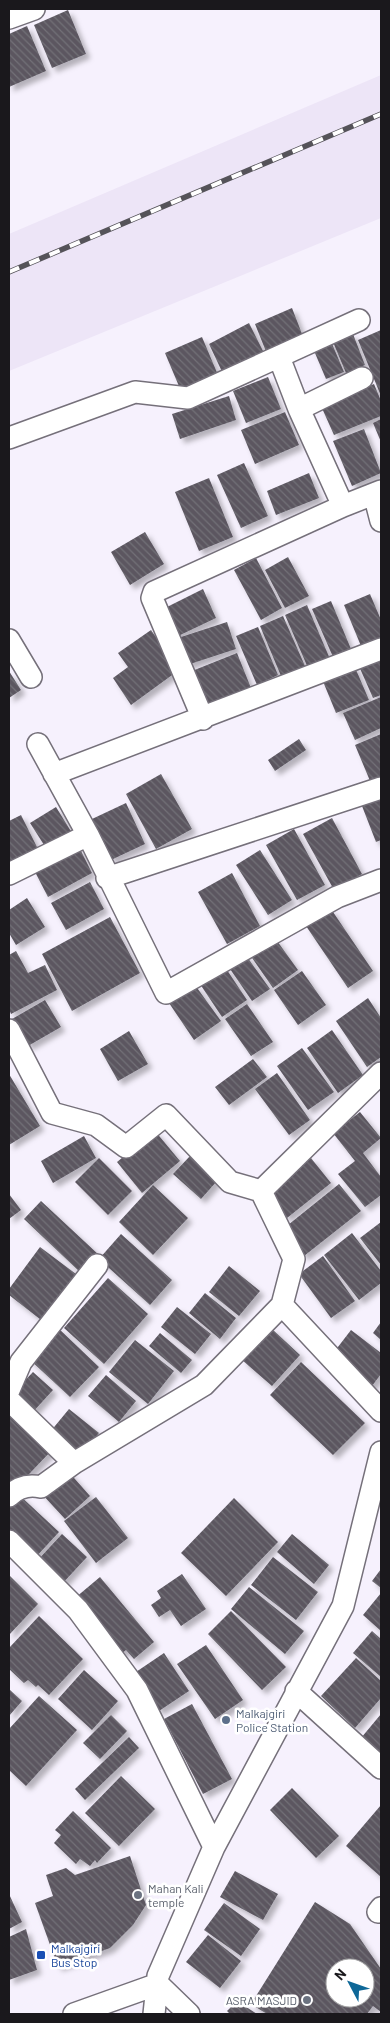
<svg xmlns="http://www.w3.org/2000/svg" width="390" height="2023" font-family="Barlow,sans-serif">
	<style>
		.built { fill: #ede5f7 }
		.building { fill: url(#building-back-hatch); fill-rule: evenodd; filter: url(#shadow) }
		.lines { fill: none; stroke-linecap: round; stroke-linejoin: round }
		.minor-casing { stroke: #75707a; stroke-width: 24 }
		.minor { stroke: #fff; stroke-width: 21 }
		.rail-casing { stroke: #555359; stroke-width: 5.5 }
		.rail { stroke: #fff; stroke-width: 4; stroke-dasharray: 11; stroke-linecap: butt }
		.service-dot { fill: #5c6f8a; stroke: #fff; stroke-width: 2 }
		.worship-dot { fill: #6b7280; stroke: #fff; stroke-width: 2 }
		.transit-dot { fill: #1a4fb4; stroke: #fff; stroke-width: 2 }
		.labels { text-anchor: middle; dominant-baseline: central; stroke-width: 5; stroke-linejoin: round; paint-order: stroke }
		.service-label { font-size: 12px; fill: #4e5e75; stroke: #fff; text-anchor: start }
		.worship-label { font-size: 12px; fill: #5b616d; stroke: #fff; text-anchor: start }
		.transit-label { font-size: 12px; fill: #164399; stroke: #fff; text-anchor: start }
	</style>
	<defs>
		<pattern id="building-back-hatch" width="6" height="6" patternUnits="userSpaceOnUse" patternTransform="scale(1.25)"><rect width="6" height="6" fill="#5b5760"/><path d="M-1 5l2 2M0 0l6 6M5-1l2 2" fill="none" stroke="#737077"/></pattern>
		<filter id="shadow"><feDropShadow dx="4.5" dy="4.5" stdDeviation="2.5" flood-color="#0004"/></filter>
	</defs>
	<rect width="100%" height="100%" fill="#f6f1fd"/>
	<path class="built" d="M381,75V218L9,371V234Z"/>
	<path class="building" d="M68,10L86,54L52,68L34,25Z
		M27,26L46,71L9,87V34Z
		M292,308L304,339L267,354L255,324Z
		M249,323L266,357L225,378L209,344Z
		M381,330V396L358,340Z
		M353,334L365,365L346,373L333,342Z
		M202,337L218,375L181,391L165,353Z
		M330,339L344,372L326,379L312,346Z
		M268,377L281,409L246,423L233,391Z
		M374,384L381,401V416L334,435L321,406Z
		M229,396L236,420L180,439L172,414Z
		M285,412L299,445L255,464L241,430Z
		M381,419V442L373,423Z
		M364,429L381,473L352,486L333,441Z
		M244,463L268,516L241,528L217,475Z
		M309,473L319,498L276,515L267,491Z
		M209,478L233,537L199,551L175,492Z
		M145,532L164,564L130,585L111,552Z
		M288,557L309,596L285,608L265,570Z
		M256,558L282,608L261,620L234,570Z
		M203,589L216,618L176,637L163,609Z
		M370,594L381,620V637L361,646L344,605Z
		M331,601L351,649L333,657L312,609Z
		M307,605L330,659L308,668L285,615Z
		M283,616L305,666L281,676L260,626Z
		M227,622L236,649L187,665L178,638Z
		M258,627L278,675L257,685L236,636Z
		M151,630L179,670L131,705L113,678L128,667L118,653Z
		M237,653L251,688L205,706L192,671Z
		M381,653V695L373,698L358,664Z
		M354,665L369,700L336,713L322,679Z
		M9,671L21,690L9,698Z
		M381,697V728L355,740L343,713Z
		M381,734V785L373,788L355,745Z
		M299,739L306,750L275,771L268,760Z
		M161,774L192,829L156,849L126,794Z
		M381,798V840L376,842L362,806Z
		M126,803L145,844L111,860L92,819Z
		M56,807L72,833L46,848L30,823Z
		M21,815L40,853L9,868V821Z
		M332,818L362,874L334,890L303,834Z
		M294,829L325,885L297,900L266,845Z
		M79,847L92,873L48,897L34,870Z
		M260,850L292,900L268,915L236,865Z
		M232,873L260,926L227,944L198,892Z
		M90,882L104,909L66,930L51,903Z
		M27,898L45,927L16,945L9,933V910Z
		M331,909L373,971L348,988L306,926Z
		M110,917L140,973L72,1011L42,954Z
		M275,938L298,970L273,988L250,955Z
		M16,951L28,973L45,965L57,990L11,1014L9,1009V955Z
		M245,954L270,989L252,1001L228,966Z
		M225,967L247,1000L222,1017L200,984Z
		M302,971L326,1005L298,1025L274,990Z
		M195,985L221,1021L194,1040L169,1003Z
		M368,998L381,1018V1057L367,1067L336,1021Z
		M45,1000L61,1027L28,1046L12,1019Z
		M247,1004L273,1042L251,1056L225,1019Z
		M332,1030L363,1075L338,1093L307,1048Z
		M129,1031L148,1064L118,1081L100,1049Z
		M302,1048L334,1092L308,1110L277,1066Z
		M253,1059L267,1077L229,1105L215,1087Z
		M277,1073L310,1120L289,1135L255,1089Z
		M9,1074L40,1126L9,1145Z
		M360,1112L381,1138L363,1153L381,1177V1195L365,1207L338,1174L355,1161L333,1133Z
		M155,1131L180,1161L142,1193L117,1162Z
		M84,1136L96,1158L53,1183L41,1161Z
		M190,1156L217,1181L201,1199L173,1174Z
		M99,1158L132,1191L108,1215L75,1182Z
		M311,1158L331,1183L287,1218L267,1193Z
		M339,1184L361,1211L304,1256L283,1229Z
		M153,1185L188,1218L153,1255L119,1222Z
		M9,1194L21,1210L9,1219Z
		M41,1201L99,1255L82,1274L24,1219Z
		M381,1222V1265L360,1238Z
		M352,1233L381,1271V1283L359,1300L324,1255Z
		M121,1234L172,1280L150,1305L99,1259Z
		M40,1247L80,1277L45,1323L9,1295V1289Z
		M323,1256L355,1301L331,1318L299,1274Z
		M229,1266L260,1291L239,1316L209,1292Z
		M108,1278L148,1314L104,1364L64,1328Z
		M205,1293L236,1318L220,1339L189,1313Z
		M177,1307L211,1334L195,1354L161,1327Z
		M381,1322V1340L373,1333Z
		M57,1327L99,1367L70,1397L28,1358Z
		M271,1328L300,1355L272,1386L242,1360Z
		M351,1330L381,1353V1374L366,1394L331,1356Z
		M160,1333L192,1360L181,1373L149,1346Z
		M135,1340L174,1371L148,1404L109,1372Z
		M301,1362L365,1423L333,1455L270,1395Z
		M33,1372L53,1390L32,1413L12,1394Z
		M106,1375L136,1401L119,1422L88,1396Z
		M9,1405L54,1448L9,1495Z
		M69,1409L99,1433L79,1457L50,1432Z
		M67,1470L90,1496L65,1519L41,1493Z
		M16,1492L59,1532L35,1558L9,1535V1500Z
		M96,1497L128,1538L96,1563L64,1521Z
		M234,1498L278,1542L226,1596L181,1553Z
		M62,1534L87,1557L61,1585L36,1562Z
		M292,1534L329,1565L314,1584L277,1552Z
		M273,1557L318,1592L296,1620L251,1585Z
		M381,1569V1588L372,1581Z
		M182,1574L206,1609L181,1626L170,1610L159,1617L151,1605L161,1598L157,1591Z
		M9,1575L38,1604L9,1635Z
		M100,1577L154,1642L134,1659L126,1650L121,1654L75,1598Z
		M249,1587L304,1631L285,1654L231,1609Z
		M381,1593V1631L363,1615Z
		M231,1611L286,1667L262,1690L208,1634Z
		M39,1616L83,1659L49,1695L38,1685L36,1687L28,1680L24,1683L9,1669V1648Z
		M372,1631L381,1639V1677L353,1653Z
		M206,1645L243,1700L215,1719L177,1664Z
		M164,1653L189,1691L159,1711L133,1674Z
		M356,1658L381,1681V1698L355,1728L321,1696Z
		M84,1670L118,1701L92,1730L58,1699Z
		M9,1689L22,1701L9,1716Z
		M39,1696L77,1730L26,1786L9,1770V1729Z
		M192,1704L232,1779L203,1794L164,1719Z
		M381,1714V1755L361,1738Z
		M111,1715L127,1731L100,1759L83,1743Z
		M129,1737L139,1748L85,1800L75,1789Z
		M121,1776L155,1809L119,1846L85,1813Z
		M292,1788L339,1836L316,1858L270,1810Z
		M381,1805V1877L346,1846Z
		M73,1811L111,1848L97,1863L95,1860L90,1866L80,1859L76,1864L54,1843L61,1835L55,1830Z
		M130,1856L146,1905L133,1925L110,1948L58,1967L35,1903L53,1896L46,1875L66,1868L75,1875Z
		M235,1871L278,1894L263,1920L220,1897Z
		M9,1894L22,1922L9,1929Z
		M315,1902L350,1924L381,1969V2012L373,2006L367,2014H267L251,2004ZM335,1968H365V1998H335Z
		M224,1903L260,1929L241,1956L204,1930Z
		M26,1929L37,1970L9,1980V1937Z
		M208,1935L241,1961L220,1988L186,1962Z
		M237,2001L257,2014H230L227,2011Z"/>
	<g class="lines">
		<defs>
			<path id="minor" d="M9,18L34,9
				M279,357L299,409L343,506
				M299,409L362,378
				M9,438L135,392L188,398L359,320
				M374,494L381,521
				M9,640L31,677
				M203,719L152,598L154,592L343,506L381,491
				M38,744L88,835L166,993L337,897L381,880
				M54,774L381,649
				M9,874L88,835
				M107,878L381,788
				M9,1030L52,1113L96,1125L126,1147L166,1115L230,1182L261,1191L294,1259L282,1305L381,1411
				M261,1191L381,1073
				M9,1390L21,1362L97,1265
				M9,1400L74,1463
				M9,1496C18,1487 28,1484 41,1487L74,1463L204,1385L282,1305
				M9,1541L78,1610L137,1690L214,1847
				M296,1691L381,1768
				M378,1912L381,1908
				M74,2014L158,1984L189,2014
				M154,2014L158,1976L214,1847L343,1606L381,1452"/>
		</defs>
		<use href="#minor" class="minor-casing"/>
		<use href="#minor" class="minor"/>
		<defs>
			<path id="rail" d="M9,272L381,114"/>
		</defs>
		<use href="#rail" class="rail-casing"/>
		<use href="#rail" class="rail"/>
	</g>
	<circle class="service-dot" cx="226" cy="1720" r="5"/>
	<g class="worship-dot">
		<circle cx="138" cy="1895" r="5"/>
		<circle cx="307" cy="2000" r="5"/>
	</g>
	<rect class="transit-dot" x="36" y="1950" width="10" height="10" rx="2.5"/>
	<g class="labels">
		<g class="service-label">
			<text x="236" y="1713">Malkajgiri<tspan x="236" dy="14">Police Station</tspan></text>
		</g>
		<g class="worship-label">
			<text x="148" y="1888">Mahan Kali<tspan x="148" dy="14">temple</tspan></text>
			<text x="297" y="2000" text-anchor="end">ASRA MASJID</text>
		</g>
		<g class="transit-label">
			<text x="51" y="1948">Malkajgiri<tspan x="51" dy="14">Bus Stop</tspan></text>
		</g>
	</g>
	<rect width="390" height="2023" fill="none" stroke="#1a181c" stroke-width="20"/>
	<g transform="translate(350 1983) rotate(311)"><circle r="24" fill="#ffffff" stroke="#a3a3a4"/>
	<path d="M0-4L9 19L0 12L-9 19Z" fill="#0e6898"/>
	<text y="-8" font-size="14" font-weight="bold" text-anchor="middle" fill="#1a181c">N</text>
	</g>
</svg>
